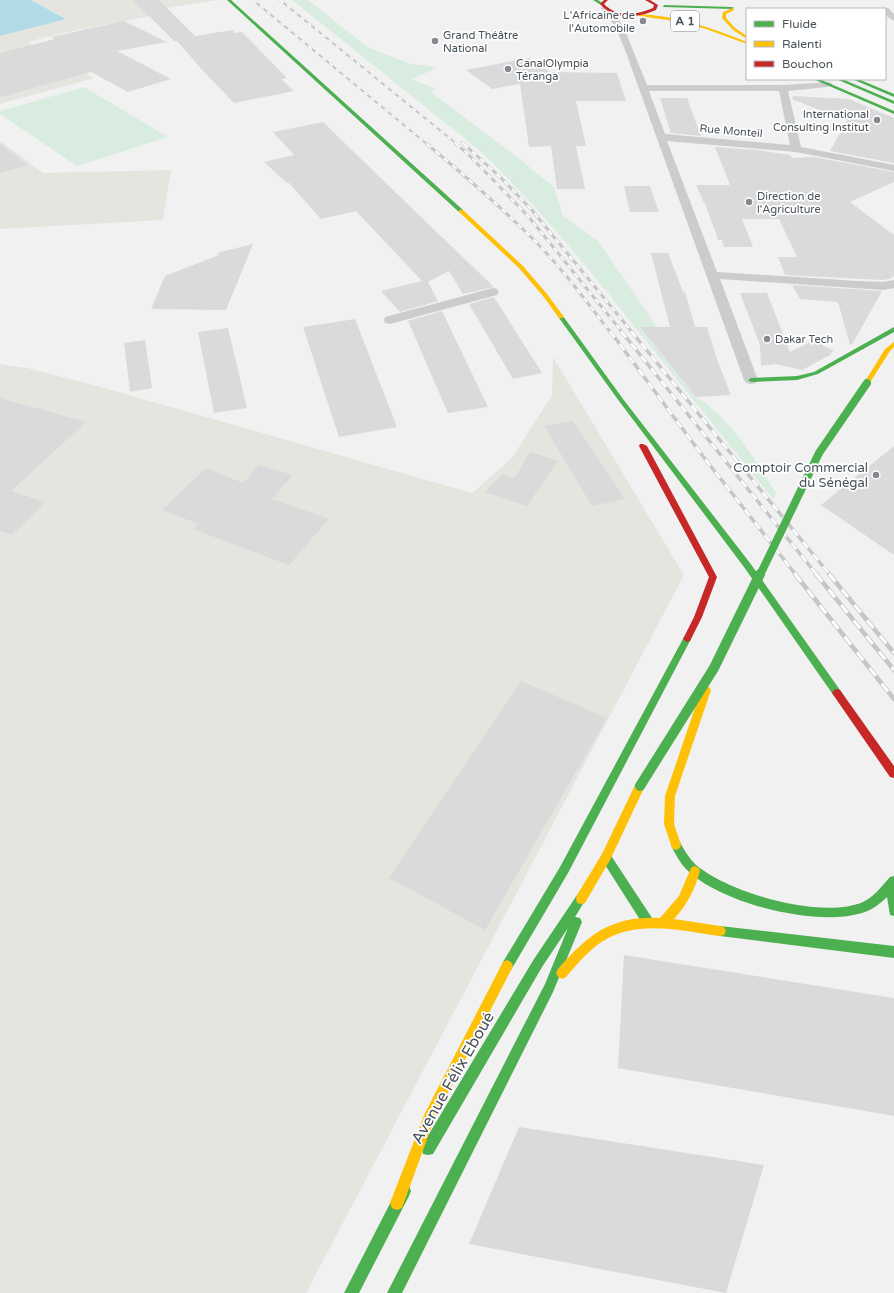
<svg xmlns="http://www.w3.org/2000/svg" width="894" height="1293" font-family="'Varela Round',sans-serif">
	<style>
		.commercial { fill: #e5e4df }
		.green { fill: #d8ede0 }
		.water { fill: #b1dbe7 }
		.building { fill: #dadadb }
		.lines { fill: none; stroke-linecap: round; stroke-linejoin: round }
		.street { fill: #cbccce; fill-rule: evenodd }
		.fast { fill: #4caf50; fill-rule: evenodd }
		.slow { fill: #ffc107; fill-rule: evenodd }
		.jam { fill: #c62828; fill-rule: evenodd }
		.rail-far3-casing { stroke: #c6c6c8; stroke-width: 2 }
		.rail-far2-casing { stroke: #c6c6c8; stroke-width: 3 }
		.rail-far1-casing { stroke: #c6c6c8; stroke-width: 3.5 }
		.rail-casing { stroke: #c6c6c8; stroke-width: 4.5 }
		.rail-far3 { stroke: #fff; stroke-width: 1.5; stroke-dasharray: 4.5; stroke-linecap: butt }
		.rail-far2 { stroke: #fff; stroke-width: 2; stroke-dasharray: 5.5; stroke-linecap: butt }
		.rail-far1 { stroke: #fff; stroke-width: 2.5; stroke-dasharray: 8; stroke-linecap: butt }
		.rail { stroke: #fff; stroke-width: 3; stroke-dasharray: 10; stroke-linecap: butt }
		.fast-bridge-far1 { stroke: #4caf50; stroke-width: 8 }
		.fast-bridge { stroke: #4caf50; stroke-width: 10 }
		.poi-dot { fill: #848a90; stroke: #fff; stroke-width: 1.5 }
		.labels { text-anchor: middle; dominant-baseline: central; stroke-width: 3.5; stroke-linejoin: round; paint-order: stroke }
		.far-poi-label { font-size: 11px; fill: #49525b; stroke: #fff; text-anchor: start }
		.far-street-label { font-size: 11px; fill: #49525b; stroke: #fff }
		.shield { fill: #fff; stroke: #80868c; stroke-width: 1 }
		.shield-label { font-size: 12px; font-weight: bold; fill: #49525b }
		.poi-label { font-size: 13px; fill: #49525b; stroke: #fff; text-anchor: end }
		.near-street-label { font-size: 16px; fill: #49525b; stroke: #fff }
	</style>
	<rect width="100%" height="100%" fill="#f1f1f1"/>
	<path class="commercial" d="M31,0H218L147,11L151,16L77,30L31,41L29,43L94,78L0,104V36L65,18Z
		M0,141L43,173L171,170L163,220L0,229Z
		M553,357L684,575L306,1293H0V364L27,368L97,386L472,493L512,458L552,395Z"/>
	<path class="green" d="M292,0H308L369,48L411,64L430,66L437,68L411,79L436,89L431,92L521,160L554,187L563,216L598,241L657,327H640L696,397C732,419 754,459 776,493L773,499C726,440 678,381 631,322C583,262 535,203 479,150Z
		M84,87L168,137L77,166L0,114V111Z"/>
	<path class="water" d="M0,0H31L66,19L0,36Z"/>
	<path class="building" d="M133,0H159L195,36L233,30L235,33L242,32L287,78L281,79L294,91L234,103L205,73L177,41H174Z
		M124,21L167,42L117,51L171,79L128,92L91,72L0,97V53L55,39L51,37Z
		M529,58L550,72L617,73L626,101H576L586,146H576L585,189H557L551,146L529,147L520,84L492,89L466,70Z
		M793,96L849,99L894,118V163L830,151L851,114L834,116L792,99Z
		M660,98H687L701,136L671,133Z
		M323,122L423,219L494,287L463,294L449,271L428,282L438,301L400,312L381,291L422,281L356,211L321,219L289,183H287L264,162L294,155L273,132Z
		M0,144L28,165L0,173Z
		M715,147L757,150L790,155L792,158L814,157L894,172V182L850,202L894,235V276L889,279L883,280L785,275L778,257H797L779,219H742L753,247H724L722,240H718L705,203H704L696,185H730Z
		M624,186H650L659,212H630Z
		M253,244L226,310L151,309L165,276L219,255L217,253Z
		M651,253H668L683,292H685L695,327H707L718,362L731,395L696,397L640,327H670Z
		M792,285L882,291L853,343L850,345L838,302L800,299Z
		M740,293H767L790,352L814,340L834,351L830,353L832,354L802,370L776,364L761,366L760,345Z
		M494,297L542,373L513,379L469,304Z
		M442,311L488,407L448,413L408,321Z
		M355,319L397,427L339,437L303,327Z
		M228,328L247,408L214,413L198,332Z
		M145,340L152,388L130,392L124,343Z
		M0,398L86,422L11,491L45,502L12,535L0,531Z
		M573,421L625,499L592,506L544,426Z
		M894,446V555L821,505Z
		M530,452L558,461L527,506L485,492L502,474L514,479Z
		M259,465L293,475L272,499L329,519L289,565L193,529L199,524L162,510L206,468L243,483Z
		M521,681L607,718L485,930L389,878Z
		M624,955L894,998V1116L618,1068Z
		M519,1127L764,1165L726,1293L469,1244Z"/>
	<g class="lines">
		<path class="street" d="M602,7H608L618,18L626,33L647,85H783L830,82L832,84L830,86L827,87L788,91L801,147L894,165V171L796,152L667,141L717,272L858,281L883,282L894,280V288L883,290L720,279L758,380L756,383L751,384L746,383L744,380L624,47L615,26L601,9ZM649,91H779L790,145L665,134Z
			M882,8H888L894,14V21L885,15V9Z
			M493,288L497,289L499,292L497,295L390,324L385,323L384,320L385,317Z"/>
		<path class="fast" d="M227,0H231L463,210V212H459Z
			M593,0H598L604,4L601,5Z
			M664,5L732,7L734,8L732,9L663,7Z
			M813,79H819L894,111V114Z
			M836,79H842L894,101V104Z
			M852,79H858L894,94V97Z
			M559,316H563L623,399L750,563L840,690L842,693L840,696H834L744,567L619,401L559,318Z
			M894,327V332L818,374L797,380L751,382L748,380L751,378L797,376L814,372Z
			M687,636L691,639L568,873L511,970L507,972L503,970L501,966L503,962L560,867L684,637Z
			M676,840L680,842C684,850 689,858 695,864C728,893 822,920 863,902C874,897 882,886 890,877L894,876V916L890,915L887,897C880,904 872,910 862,913C816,927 722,904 687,870C680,863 675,854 671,845L672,842Z
			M606,852L610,854L652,918L654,922L652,926L648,927L644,926L602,860L601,857L602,854Z
			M581,894L585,895L586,899L575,917L580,918L582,922L553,992L402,1293H387L545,984L568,928L542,967L433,1154L428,1155L423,1154L422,1149L423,1144L534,959L577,895Z
			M720,926L894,946V958L720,936L716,935L714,931L716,927Z
			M404,1184L409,1186L411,1191L409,1196L359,1293H344L399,1186Z"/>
		<path class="slow" d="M733,8L734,10L726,14V18L735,28L747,36V39L733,30L722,18L723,12Z
			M640,14C678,16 712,28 747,42V44L706,29L681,22L639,16Z
			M459,210H463L523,266L547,294L564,317L563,318H559L543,296L519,268L459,212Z
			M894,342V347L890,351L869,384H865L864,383L885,349Z
			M706,686L709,687L711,690L675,796L674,824L681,845L680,848L676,850L672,848L664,824L665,796L701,690L703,687Z
			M640,782L644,783L645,786L610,860L585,903L581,904L577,903L576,899L577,895L602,854L636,783Z
			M695,866L699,868L700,871C695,889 687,905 674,919L720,926L724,927L726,931L724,935L720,936C682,931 638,919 603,941C589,950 577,964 566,977L562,979L558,977L556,973L558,969C589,934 611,916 660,918L679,896L691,868Z
			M507,960L511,962L513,966L511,970L434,1120L402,1208L397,1210L392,1208L390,1203L425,1113L503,962Z"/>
		<path class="jam" d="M604,0H608L604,4C617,18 637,15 653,8L654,5L645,0H650L658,5L656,10C638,18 614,21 600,4Z
			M640,444H643L647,446L717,577L702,617L690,641L687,642L683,639L694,617L709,577L639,446Z
			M837,689L840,690L894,766V778L890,777L834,696L832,693L834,690Z"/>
		<defs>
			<path id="rail-far3" d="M253,0L428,145
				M280,0L458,145
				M462,142L465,145"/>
			<path id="rail-far2" d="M427,144C464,175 500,206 534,240C562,268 586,301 610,332
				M456,144L466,152L528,216L622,332
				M464,144L500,177L531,209L632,332"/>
			<path id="rail-far1" d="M610,331L702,455L796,575
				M621,331L817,575
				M631,331L830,575"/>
			<path id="rail" d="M795,574L894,699
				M816,574L894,670
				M829,574L894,653"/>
		</defs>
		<use href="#rail-far3" class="rail-far3-casing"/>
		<use href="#rail-far2" class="rail-far2-casing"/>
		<use href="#rail-far1" class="rail-far1-casing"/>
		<use href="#rail" class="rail-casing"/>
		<use href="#rail-far3" class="rail-far3"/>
		<use href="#rail-far2" class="rail-far2"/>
		<use href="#rail-far1" class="rail-far1"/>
		<use href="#rail" class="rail"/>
		<path class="fast-bridge-far1" d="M760,575L819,453L867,383"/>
		<path class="fast-bridge" d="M640,786L714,668L760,574"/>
	</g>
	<g class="poi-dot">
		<circle cx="643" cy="21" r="4"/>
		<circle cx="435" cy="41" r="4"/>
		<circle cx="508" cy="69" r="4"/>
		<circle cx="877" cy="120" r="4"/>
		<circle cx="749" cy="202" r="4"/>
		<circle cx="767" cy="339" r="4"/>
		<circle cx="876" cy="475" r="4"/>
	</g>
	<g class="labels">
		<g class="far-poi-label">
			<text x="635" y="15" text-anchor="end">L'Africaine de<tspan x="635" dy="13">l'Automobile</tspan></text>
			<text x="443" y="35">Grand Théâtre<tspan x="443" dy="13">National</tspan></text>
			<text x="516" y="63">CanalOlympia<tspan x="516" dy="13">Téranga</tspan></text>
			<text x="869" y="114" text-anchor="end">International<tspan x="869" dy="13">Consulting Institut</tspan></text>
			<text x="757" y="196">Direction de<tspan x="757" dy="13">l'Agriculture</tspan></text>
			<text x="775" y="339">Dakar Tech</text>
		</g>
		<g class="far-street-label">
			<text transform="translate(731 131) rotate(5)">Rue Monteil</text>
		</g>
		<rect class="shield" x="671" y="11" width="28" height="20" rx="3"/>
		<g class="shield-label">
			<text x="685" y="21">A 1</text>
		</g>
		<g class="poi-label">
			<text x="868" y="468">Comptoir Commercial<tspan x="868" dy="15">du Sénégal</tspan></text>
		</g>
		<g class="near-street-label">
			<text transform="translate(453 1078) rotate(-60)">Avenue Félix Eboué</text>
		</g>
	</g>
	<rect x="746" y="8" width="140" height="72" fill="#ffffff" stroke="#b6babd"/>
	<rect x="754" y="21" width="20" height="6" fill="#4caf50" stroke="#b6babd"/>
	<text x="782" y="28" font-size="12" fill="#49525b">Fluide</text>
	<rect x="754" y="41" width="20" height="6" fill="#ffc107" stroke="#b6babd"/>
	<text x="782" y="48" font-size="12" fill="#49525b">Ralenti</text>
	<rect x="754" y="61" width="20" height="6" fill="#c62828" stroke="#b6babd"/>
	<text x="782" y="68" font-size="12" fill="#49525b">Bouchon</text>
</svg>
